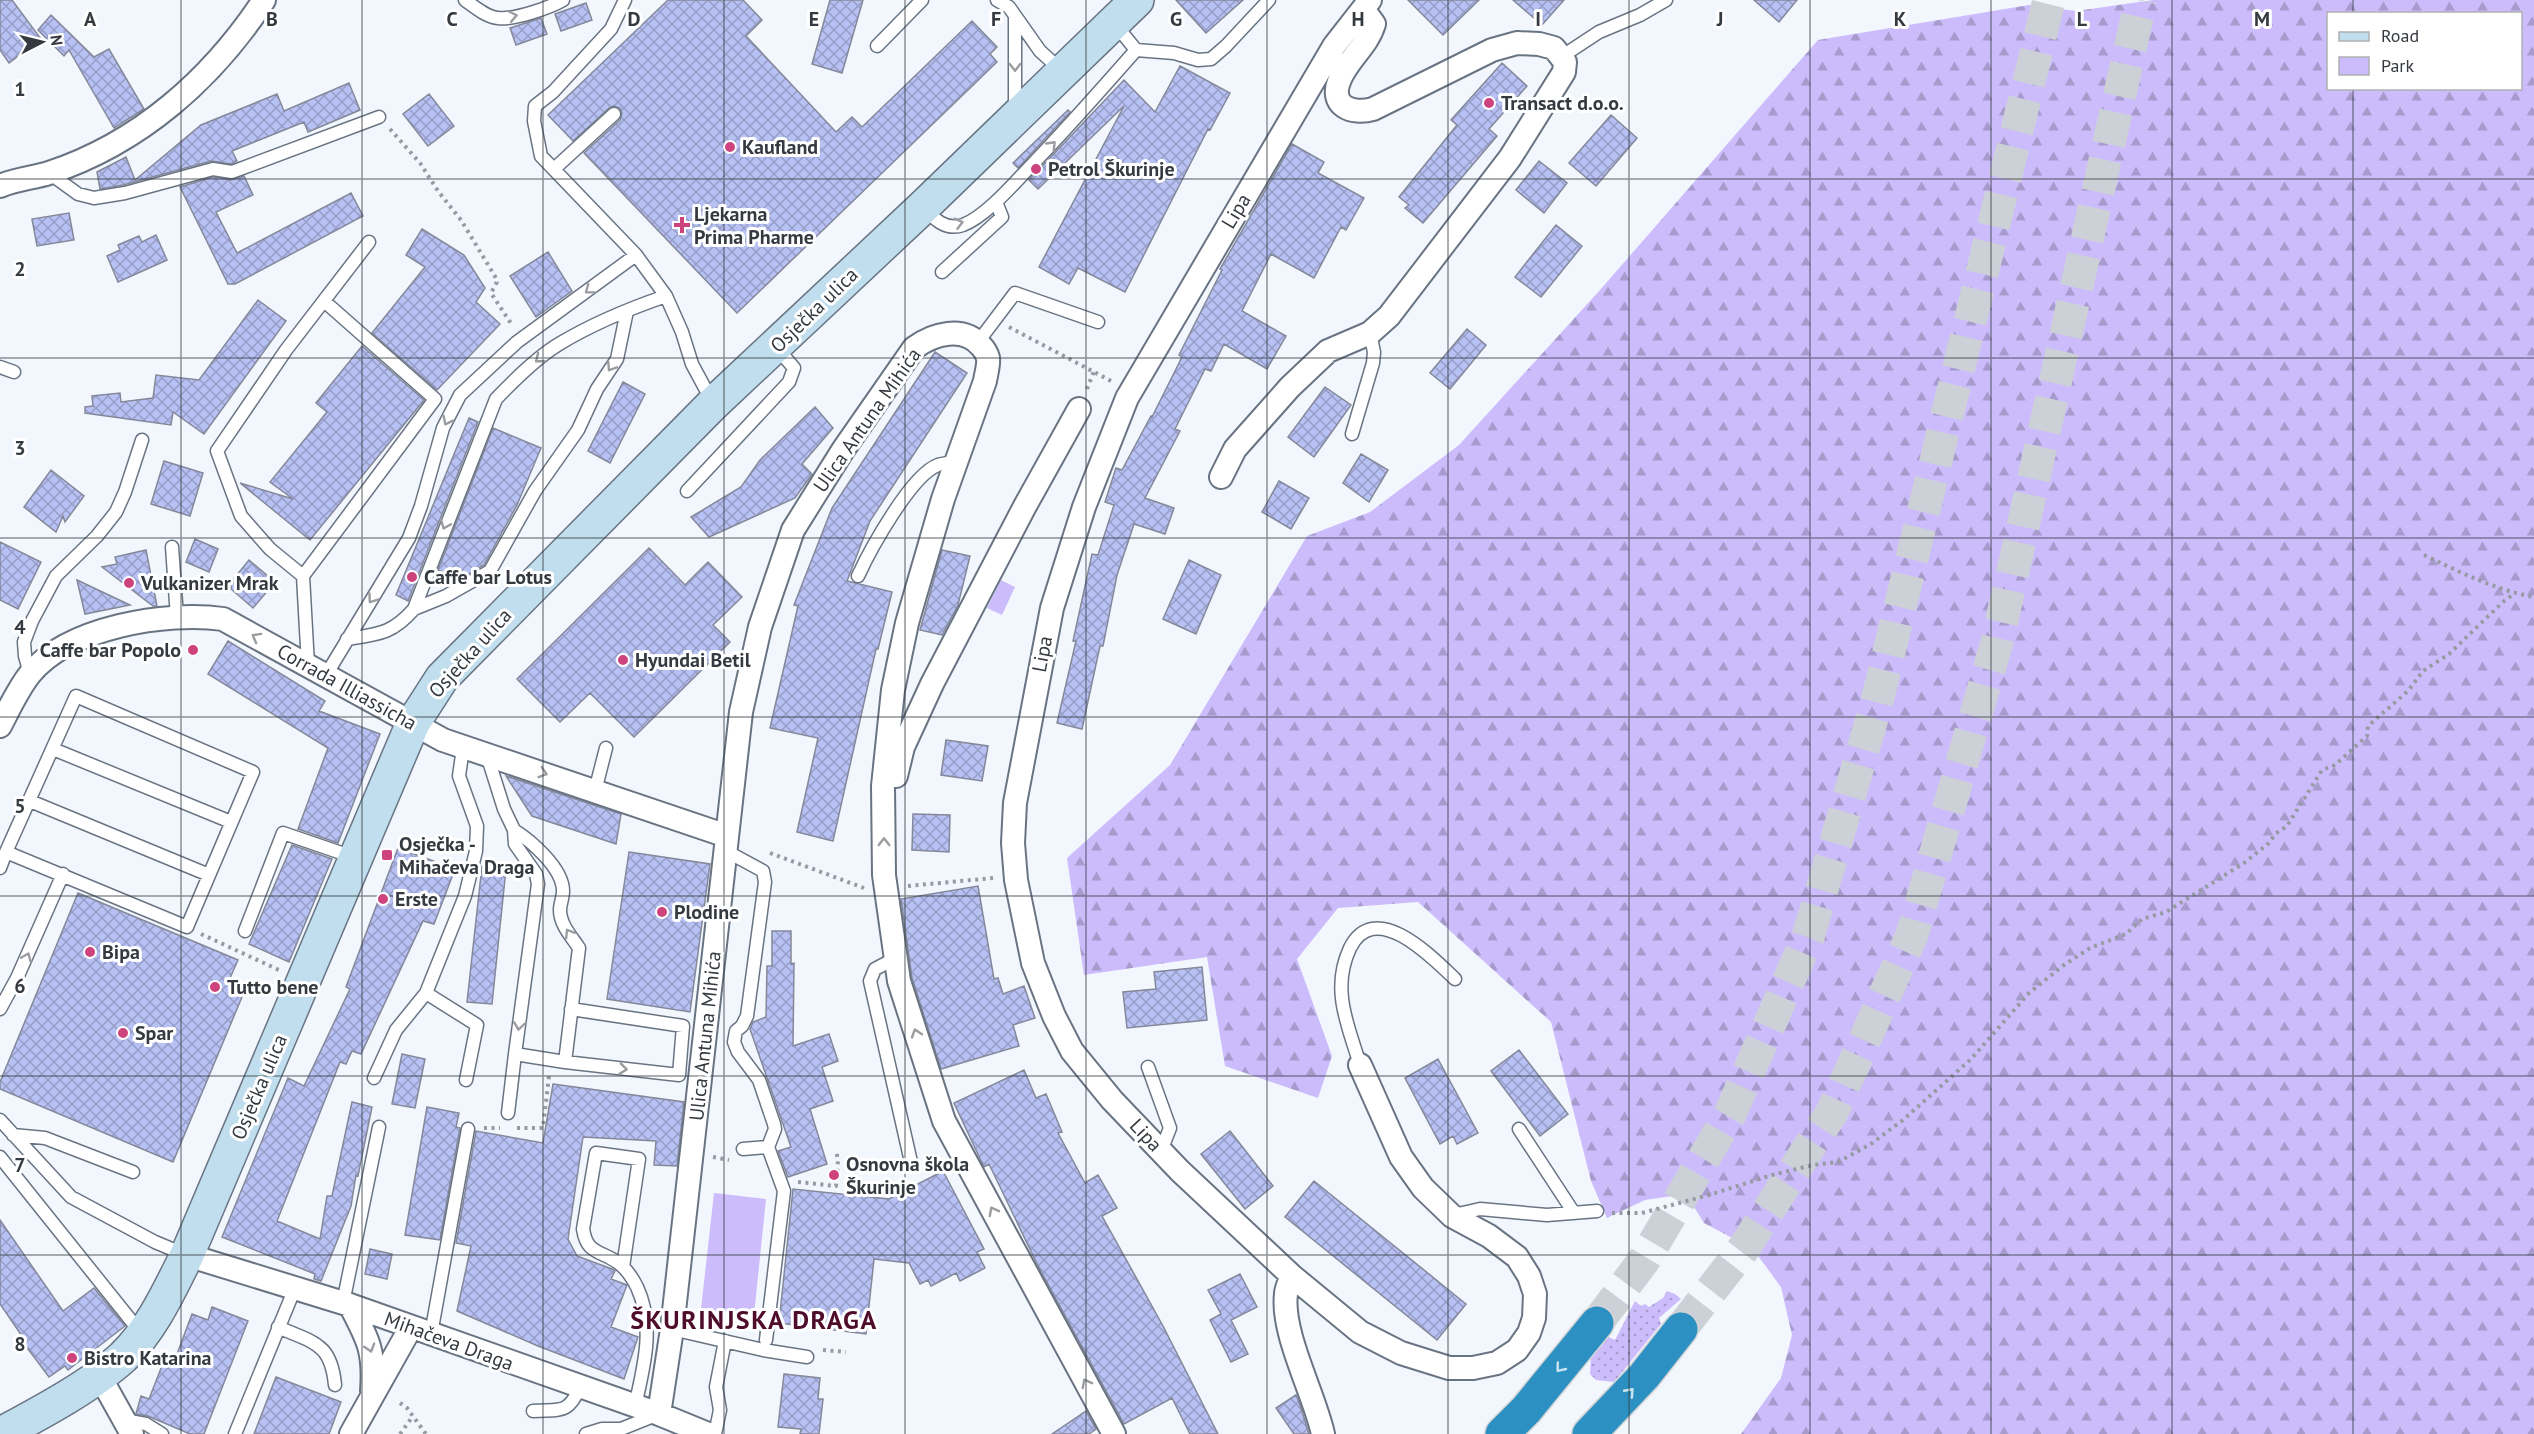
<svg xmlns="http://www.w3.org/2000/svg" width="2534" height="1434" font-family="'PT Sans',sans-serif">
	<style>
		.grass { fill: url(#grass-dots) }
		.forest { fill: url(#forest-firs); fill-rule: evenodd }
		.park { fill: #cdbcfb }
		.building { fill: url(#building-cross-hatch); stroke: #848899; stroke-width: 1.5 }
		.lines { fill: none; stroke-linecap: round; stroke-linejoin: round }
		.highway-tunnel { stroke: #ccd1d8; stroke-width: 33; stroke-dasharray: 33 16; stroke-linecap: butt }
		.lane-casing { stroke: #697483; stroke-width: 15 }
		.street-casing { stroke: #697483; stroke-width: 26 }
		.secondary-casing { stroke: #697483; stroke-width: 36 }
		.highway-casing { stroke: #d3d4d5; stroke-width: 36 }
		.path { stroke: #969ba2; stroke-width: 4; stroke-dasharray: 3 4.5; stroke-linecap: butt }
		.lane { stroke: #fff; stroke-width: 12 }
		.street { stroke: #fff; stroke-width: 22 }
		.secondary { stroke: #c0deed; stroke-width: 33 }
		.highway { stroke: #2c91c2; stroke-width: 33 }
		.oneway { stroke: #9a9ca0 }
		.oneway2 { stroke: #cae4f0 }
		.grid { fill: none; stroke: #353a40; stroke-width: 1.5; stroke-opacity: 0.55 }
		.poi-dot { fill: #cd437d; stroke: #fff; stroke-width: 2 }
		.labels { text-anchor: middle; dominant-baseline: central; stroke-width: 6; stroke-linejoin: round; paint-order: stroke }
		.poi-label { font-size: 20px; font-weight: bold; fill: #353a40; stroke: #fff; text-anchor: start }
		.street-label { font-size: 20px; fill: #353a40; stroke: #fff }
		.district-label { font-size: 26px; font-weight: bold; letter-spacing: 1.5px; fill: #4f0d2b; stroke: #fff }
		.grid-label { font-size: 20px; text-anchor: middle; font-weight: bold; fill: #353a40; stroke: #fff; stroke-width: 6; stroke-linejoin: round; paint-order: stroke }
	</style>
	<defs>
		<pattern id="grass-dots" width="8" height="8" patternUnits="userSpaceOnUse" patternTransform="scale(1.5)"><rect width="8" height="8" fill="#cdbcfb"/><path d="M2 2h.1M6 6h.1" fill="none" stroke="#a79acd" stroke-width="1.8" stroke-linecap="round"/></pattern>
		<pattern id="forest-firs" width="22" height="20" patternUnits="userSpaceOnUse" patternTransform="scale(1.5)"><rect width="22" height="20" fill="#cdbcfb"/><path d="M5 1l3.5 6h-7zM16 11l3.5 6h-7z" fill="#a79acd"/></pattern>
		<pattern id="building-cross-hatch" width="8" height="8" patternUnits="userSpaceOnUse" patternTransform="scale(1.5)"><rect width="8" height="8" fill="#b7c1f4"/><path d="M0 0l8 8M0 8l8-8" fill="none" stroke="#969ec7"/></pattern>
	</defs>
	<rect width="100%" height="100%" fill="#f2f7fe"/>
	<path class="grass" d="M1667,1291L1675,1294L1681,1299L1659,1318L1661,1324L1614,1382L1596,1380L1590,1374L1591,1356L1604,1335L1615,1340L1635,1301L1641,1306L1645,1304L1649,1307L1663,1298Z"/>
	<path class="forest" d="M2153,0H2534V1434H1741L1781,1378L1792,1335L1781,1287L1753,1249L1704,1223L1686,1194L1645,1200L1607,1218L1591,1181L1551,1022L1418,902L1338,908L1297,959L1332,1056L1318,1098L1225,1066L1207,957L1084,975L1067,858L1170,765L1307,536L1370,512L1459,445L1600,290L1818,40L2029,5L2076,11ZM2328,14H2520V88H2328Z"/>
	<path class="park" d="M1001,580L1015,587L1002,615L987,608Z
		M714,1193L766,1199L754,1315L701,1309Z"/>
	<path class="building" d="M0,0H12L41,39L9,63L0,50Z
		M668,0H743L762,20L746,36L836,132L852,117L862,127L972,21L997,47L990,54L997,62L737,313L584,153L620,120L622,113L620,108L613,106L609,108L573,141L548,115Z
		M830,0H863L842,73L812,64Z
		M1176,0H1243L1206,33Z
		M1408,0H1479L1443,35Z
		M1513,0H1564L1542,25Z
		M1754,0H1797L1779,22Z
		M586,3L592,20L561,31L555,14Z
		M51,15L94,57L109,49L144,109L114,128L69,50L64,56L38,30Z
		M541,18L547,34L516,45L510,28Z
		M1502,63L1527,86L1489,129L1497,136L1423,223L1405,208L1409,205L1399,197L1457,125L1451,120Z
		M1180,66L1230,93L1210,130L1208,129L1125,292L1078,268L1069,284L1039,267L1124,106L1038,189L1029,180L1124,80L1155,112Z
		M349,83L360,110L308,132L304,122L232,151L237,161L231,164L211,161L123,185L100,189L97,172L126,157L135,180L201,125L277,94L284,111Z
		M429,94L454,126L428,146L403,114Z
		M1068,110L1070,112L1018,168L1013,163Z
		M1611,115L1637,138L1596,186L1569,163Z
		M1292,144L1324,162L1318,173L1364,198L1346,230L1341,227L1314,278L1271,254L1242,311L1286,336L1267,369L1224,344L1211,371L1205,369L1175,429L1180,431L1145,498L1174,508L1165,534L1134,524L1117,575L1103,646H1100L1082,729L1057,723L1076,641H1073L1092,554L1098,555L1114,505L1105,502L1116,468L1122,470L1151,416L1152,417L1182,357L1179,355L1222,270L1220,269Z
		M1539,161L1567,183L1544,213L1516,190Z
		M244,176L253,195L216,212L237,253L351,193L363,216L235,284H228L180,187L213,177L231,180Z
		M69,213L74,240L37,246L32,219Z
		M1556,225L1582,246L1541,297L1515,277Z
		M422,229L464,255L485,288L476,302L500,324L437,390L372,333L425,267L406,255Z
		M156,235L167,260L118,282L107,256L120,250L118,245L139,236L142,242Z
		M548,252L572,291L536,317L510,276Z
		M258,300L286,321L204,434L173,412L171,425L85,413V407L93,406L92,396L120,393L121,402L153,398L156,375L199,380Z
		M1467,329L1486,345L1450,389L1430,373Z
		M362,346L424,400L310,540L240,483L293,499L270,482L327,412L316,403Z
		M935,352L967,373L870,521L847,581L892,592L878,649H876L833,841L797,832L818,738L770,728L798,606L794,605L832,508Z
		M623,382L645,394L610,463L588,451Z
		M1325,387L1351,405L1314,457L1288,437Z
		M815,407L833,428L802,464L812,474L795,498L709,537L691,517L741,487L760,460Z
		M469,418L478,422L408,601L396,595Z
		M493,428L541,448L517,505L484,565L460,579L438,570Z
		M1361,454L1388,470L1369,502L1343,483Z
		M164,461L203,473L190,516L151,504Z
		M51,470L84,496L65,522L63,516L56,532L24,507Z
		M1279,481L1309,498L1291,529L1262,512Z
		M195,539L218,549L209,572L186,562Z
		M0,542L41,562L18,609L0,600Z
		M649,548L685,585L708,562L742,597L713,625L730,642L634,737L590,693L560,722L517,679Z
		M146,550L157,606H153L102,567L117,564L115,557Z
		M942,550L970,556L958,605L942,635L920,630Z
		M249,560L275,582L253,608L231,589V582Z
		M1189,560L1221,575L1196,634L1163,619Z
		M77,580L130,605L85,614Z
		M228,641L325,701L319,711L380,734L338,843L298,829L328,748L208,674Z
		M946,740L988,746L982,781L941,775Z
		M506,776L621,814L616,844L532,816Z
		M913,814L950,815L949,852L912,850Z
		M292,845L332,859L289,962L249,944Z
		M398,848L455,869L434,924L423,921L361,1054L352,1051L346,1064L340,1062L277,1221L320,1239L327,1196H332L352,1102L372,1107L358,1176L356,1175L351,1206L321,1281L314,1279L315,1274L222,1237L288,1078L304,1086L350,989L346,987Z
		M629,852L710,864L690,1012L607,999Z
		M482,866L506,869L492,1004L467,1002Z
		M978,886L994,979L998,978L1003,994L1024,986L1035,1018L1013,1025L1019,1046L941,1069L912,978L901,899Z
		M78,893L238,960L230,978L247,985L173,1162L0,1089V1082Z
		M772,931H791V964L794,963L793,1046L829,1034L838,1061L822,1067L833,1101L810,1109L827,1164L788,1177L778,1151L791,1147L750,1029L753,1022L766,1017L767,966H772Z
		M1202,967L1207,1020L1127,1028L1123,992L1156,989L1154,972Z
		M1519,1050L1568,1114L1540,1136L1491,1071Z
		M402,1054L425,1059L415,1108L392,1104Z
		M1438,1059L1478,1133L1457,1144L1453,1136L1440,1144L1405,1078Z
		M1024,1070L1036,1098L1046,1094L1062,1132L1058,1133L1085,1183L1098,1175L1117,1208L1102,1216L1163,1326L1218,1434H1190L1172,1398L1124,1424L1038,1266L989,1164L984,1167L982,1163L954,1103Z
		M553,1084L684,1102L677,1166L654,1165L656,1141L583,1137L568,1239L577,1256L612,1269L615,1271L611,1279L627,1285L611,1327L638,1337L624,1379L538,1346L457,1311L471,1246L456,1243L476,1131L543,1143Z
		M427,1107L459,1113L456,1127L460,1128L440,1240L405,1235Z
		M1230,1131L1273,1186L1245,1209L1201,1154Z
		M943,1171L984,1249L977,1252L985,1268L960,1281L956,1273L931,1286L928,1280L920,1284L909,1263L874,1259L866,1334L779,1323L793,1189L889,1199Z
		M1314,1181L1466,1304L1437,1340L1285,1217Z
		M0,1220L63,1311L94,1288L125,1326L68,1370L65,1366L49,1377L22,1341L24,1339L0,1304Z
		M370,1249L392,1254L387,1279L365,1274Z
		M1240,1274L1257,1307L1231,1320L1248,1354L1231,1362L1210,1320L1221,1314L1208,1290Z
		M212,1307L248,1321L204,1434H190L148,1416L136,1414L141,1396L149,1399L165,1358L174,1362L192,1314L208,1320Z
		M784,1374L820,1378L818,1399H823L819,1434H800L801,1429L778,1427Z
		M276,1377L341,1402L329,1434H254Z
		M1296,1395L1300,1405L1309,1434H1294L1276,1408Z
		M1086,1411L1096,1429L1089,1434H1052Z"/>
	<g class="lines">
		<path class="highway-tunnel" d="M1597,1323L1644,1260L1730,1114L1808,937L1876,705L2049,0
			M1681,1329L1744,1248L1832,1112L1912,935L1997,642L2141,0"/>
		<defs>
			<path id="lane" d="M465,0C475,7 486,17 498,18C514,20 549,8 563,0
				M625,0L611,29L553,92L535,106L534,121L541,156L636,255L666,296L682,332L692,364L713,403
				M997,0L1009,7L1040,51L1062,71
				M877,46L922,0
				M1136,50L1174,53L1198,60L1211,59L1226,46L1269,0
				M1561,57L1599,32L1640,15L1666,0
				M1015,111V16
				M554,169L614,114
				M49,173L78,194L94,198L125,193L213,169L232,172L379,117
				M924,208C934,219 946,231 963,225C984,217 1010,188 1025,172C1064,132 1100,91 1136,50L1115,24
				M942,272L1002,217L996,202
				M324,301L435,399L303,576L270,549L241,516L217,451L286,350L369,242
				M978,342L1015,293L1098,322
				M0,367L14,372
				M1352,434L1373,363L1374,352L1370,333
				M687,491L789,382L794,368L776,347
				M172,547L177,617
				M303,576L308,665
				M858,576C870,550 911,475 938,465C943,463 951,463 956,462
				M414,609L446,596L490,571L535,491L578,430L597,389L617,359L627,311
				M347,639C379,634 392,634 414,609L496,399C515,379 536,358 559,344C592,324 631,308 666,296
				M30,674L25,656L24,642L32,621L56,576L97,536L116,512L125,492L142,440
				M326,675L409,538L421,506L443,428L460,395L517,342L636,255
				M463,748L459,776L477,826L476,851L465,896L426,993L477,1025L466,1080
				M53,749L231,822
				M487,755L504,809L514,830L515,844L536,874L538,884L515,1054L565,1062L579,948C572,937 560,925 560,910C560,904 563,898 563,891C563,868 531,841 514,830
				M595,791L606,748
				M30,801L209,875
				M726,851L763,871L765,882L747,1016L742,1026L736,1031L734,1042L738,1052L759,1080L774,1124L775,1129L768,1147L743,1149
				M0,868L6,852L76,696L253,772L187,927L6,852
				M245,931L283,833L356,858
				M896,958L875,969L870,981L911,1162
				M0,1009L17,978L63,874
				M565,1062L679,1075L683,1026L571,1009
				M1360,1065C1354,1044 1344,1020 1342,998C1340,981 1343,963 1350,948C1375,898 1432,957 1455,979
				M1148,1067L1170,1128L1161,1151
				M374,1078L396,1030L426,993
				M508,1113L515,1054
				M0,1120L71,1197L155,1242L186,1255
				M1519,1129L1574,1213
				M13,1135L45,1138L133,1172
				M0,1157L141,1333
				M1454,1215L1480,1209L1547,1215L1597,1211
				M623,1267L639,1159L596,1153L583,1229C587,1254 599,1250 617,1262C626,1268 632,1277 637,1287C655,1326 644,1366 635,1406
				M343,1303L379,1127
				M278,1327C313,1343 331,1342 335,1385
				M672,1329L763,1350L807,1357
				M431,1334L468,1129
				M766,1340L784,1191L768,1147
				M533,1411C560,1409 568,1415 580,1387
				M124,1420L146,1424L162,1434
				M235,1434L295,1288
				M586,1434L602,1429H621L656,1415
				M715,1434L720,1410L716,1387L725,1341"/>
			<path id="street" d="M0,186C16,179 33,178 49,173C140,143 212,79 264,0
				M1221,477L1235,449L1290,387L1328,351L1370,333L1389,316L1510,158L1564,72L1565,62L1554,48L1539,44L1517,43L1492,50L1373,109C1352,115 1328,106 1340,79C1348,59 1368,45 1374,24L1363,9
				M0,726C9,709 18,689 30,674C68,627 167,611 223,619L443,740L727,836
				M896,776L903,747L932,684L1025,506L1079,409
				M1360,1065L1401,1157L1423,1188L1452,1216L1489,1236L1517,1257L1529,1276L1535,1294L1534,1318L1529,1333L1517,1350L1497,1363L1473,1368H1449L1401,1353L1360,1332L1292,1276L1180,1171L1112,1100L1072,1051L1054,1016L1033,963L1016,880L1013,843L1015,803L1052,608L1084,507L1127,398L1334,46L1370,0
				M187,1255L350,1305L659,1414L708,1434
				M1292,1276C1290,1281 1286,1288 1286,1294C1281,1333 1314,1393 1323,1434
				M350,1305C368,1339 375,1351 372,1391
				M99,1375L132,1434
				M659,1414L672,1329L741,712L760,627L793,530L843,450L914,348C933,334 963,325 981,346C984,349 987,354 988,358C989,365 986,374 985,381L943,499L907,623L893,690L883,786L884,875L899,981L944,1121L1114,1434
				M351,1434L411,1327"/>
			<path id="secondary" d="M1,1434C40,1413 91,1386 123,1357C152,1329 169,1291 187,1255L413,723L442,678L713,404L923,207L1137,0"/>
			<path id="highway" d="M1502,1434L1526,1410L1597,1323
				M1589,1434L1644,1376L1681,1329"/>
		</defs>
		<use href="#lane" class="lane-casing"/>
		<use href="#street" class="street-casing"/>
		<use href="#secondary" class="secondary-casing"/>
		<use href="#highway" class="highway-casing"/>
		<path class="path" d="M390,129L420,163L438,191L461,220L496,278L497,282L491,293L512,325
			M1009,327L1111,381
			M1087,389L1094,371
			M2424,555C2460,572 2495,590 2534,597
			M770,853L864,888
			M908,886L993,878
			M201,934L279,970
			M484,1128H500
			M517,1128H543L549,1076
			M713,1157L729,1160
			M798,1182L836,1186L838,1160L836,1150
			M1612,1213H1642L1709,1195L1772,1175L1813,1165L1838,1162L1871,1144L1903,1120L1971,1059L2029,993L2064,965L2090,948L2126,934L2142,919L2166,912L2244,863L2269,843L2275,834L2287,826L2322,770L2335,765L2367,736L2368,726L2408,691L2423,671L2449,654L2503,602L2515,593
			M823,1350L846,1352
			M400,1403L407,1408L426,1434
			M400,1434L413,1416"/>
		<use href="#lane" class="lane"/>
		<use href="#street" class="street"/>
		<use href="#secondary" class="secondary"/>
		<use href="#highway" class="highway"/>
	</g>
	<defs><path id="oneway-chevron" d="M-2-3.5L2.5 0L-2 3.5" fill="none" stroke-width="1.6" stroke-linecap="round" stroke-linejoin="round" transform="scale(1.5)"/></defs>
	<g class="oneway">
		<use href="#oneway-chevron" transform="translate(513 16) rotate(-12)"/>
		<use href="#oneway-chevron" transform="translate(1015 67) rotate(90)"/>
		<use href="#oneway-chevron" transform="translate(1052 145) rotate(-46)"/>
		<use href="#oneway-chevron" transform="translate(959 223) rotate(-15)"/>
		<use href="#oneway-chevron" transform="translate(589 290) rotate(143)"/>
		<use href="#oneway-chevron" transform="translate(539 359) rotate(142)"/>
		<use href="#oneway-chevron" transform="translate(611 367) rotate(123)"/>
		<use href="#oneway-chevron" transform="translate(447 421) rotate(117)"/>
		<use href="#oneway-chevron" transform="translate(445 525) rotate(112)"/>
		<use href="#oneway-chevron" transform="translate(372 599) rotate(125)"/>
		<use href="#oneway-chevron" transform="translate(256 637) rotate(-151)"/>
		<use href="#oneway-chevron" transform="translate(543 773) rotate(18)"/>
		<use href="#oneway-chevron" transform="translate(884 842) rotate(-90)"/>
		<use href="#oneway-chevron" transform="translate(569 933) rotate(-122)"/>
		<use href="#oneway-chevron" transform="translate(27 957) rotate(-67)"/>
		<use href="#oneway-chevron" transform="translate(519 1026) rotate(98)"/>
		<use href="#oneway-chevron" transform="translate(916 1033) rotate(-108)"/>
		<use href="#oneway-chevron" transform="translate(623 1069) rotate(7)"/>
		<use href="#oneway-chevron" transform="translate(993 1211) rotate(-118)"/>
		<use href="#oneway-chevron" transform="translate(370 1348) rotate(73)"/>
		<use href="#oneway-chevron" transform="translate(1086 1383) rotate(-118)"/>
	</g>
	<g class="oneway2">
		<use href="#oneway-chevron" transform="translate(1560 1368) rotate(129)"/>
		<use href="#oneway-chevron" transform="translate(1630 1392) rotate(-48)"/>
	</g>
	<path class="grid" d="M181,0V1434M362,0V1434M543,0V1434M724,0V1434M905,0V1434M1086,0V1434M1267,0V1434M1448,0V1434M1629,0V1434M1810,0V1434M1991,0V1434M2172,0V1434M2353,0V14M2353,88V1434M0,179H2534M0,358H2534M0,538H2534M0,717H2534M0,896H2534M0,1076H2534M0,1255H2534"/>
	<g class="poi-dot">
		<circle cx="1489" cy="103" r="6"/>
		<circle cx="730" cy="147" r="6"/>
		<circle cx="1036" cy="169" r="6"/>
		<path d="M679 216h6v6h6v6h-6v6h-6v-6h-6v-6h6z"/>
		<circle cx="412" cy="577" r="6"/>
		<circle cx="129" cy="583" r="6"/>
		<circle cx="193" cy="650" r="6"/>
		<circle cx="623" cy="660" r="6"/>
		<rect x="381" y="849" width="12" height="12" rx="3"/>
		<circle cx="383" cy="899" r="6"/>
		<circle cx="662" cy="912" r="6"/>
		<circle cx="90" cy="952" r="6"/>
		<circle cx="215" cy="987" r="6"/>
		<circle cx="123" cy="1033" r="6"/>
		<circle cx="834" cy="1175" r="6"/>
		<circle cx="72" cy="1358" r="6"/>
	</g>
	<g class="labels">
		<g class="poi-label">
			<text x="1501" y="103">Transact d.o.o.</text>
			<text x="742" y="147">Kaufland</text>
			<text x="1048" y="169">Petrol Škurinje</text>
			<text x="694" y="214">Ljekarna<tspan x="694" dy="23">Prima Pharme</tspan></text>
			<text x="424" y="577">Caffe bar Lotus</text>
			<text x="141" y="583">Vulkanizer Mrak</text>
			<text x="181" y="650" text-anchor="end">Caffe bar Popolo</text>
			<text x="635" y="660">Hyundai Betil</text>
			<text x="399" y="844">Osječka -<tspan x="399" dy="23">Mihačeva Draga</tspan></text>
			<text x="395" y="899">Erste</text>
			<text x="674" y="912">Plodine</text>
			<text x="102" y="952">Bipa</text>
			<text x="227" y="987">Tutto bene</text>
			<text x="135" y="1033">Spar</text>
			<text x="846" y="1164">Osnovna škola<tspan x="846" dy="23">Škurinje</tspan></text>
			<text x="84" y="1358">Bistro Katarina</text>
		</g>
		<g class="street-label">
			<text transform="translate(1236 211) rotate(-59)">Lipa</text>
			<text transform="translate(814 310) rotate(-44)">Osječka ulica</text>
			<text transform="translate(867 420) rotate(-55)">Ulica Antuna Mihića</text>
			<text transform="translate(470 653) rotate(-48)">Osječka ulica</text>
			<text transform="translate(1042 654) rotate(-79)">Lipa</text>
			<text transform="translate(347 687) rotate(29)">Corrada Illiassicha</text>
			<text transform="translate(705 1036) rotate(-84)">Ulica Antuna Mihića</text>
			<text transform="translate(259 1087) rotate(-67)">Osječka ulica</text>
			<text transform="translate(1146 1135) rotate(47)">Lipa</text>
			<text transform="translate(449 1341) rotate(20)">Mihačeva Draga</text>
		</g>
		<g class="district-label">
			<text x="754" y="1319">ŠKURINJSKA DRAGA</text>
		</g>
	</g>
	<g class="grid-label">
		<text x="90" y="26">A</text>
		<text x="272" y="26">B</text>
		<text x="452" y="26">C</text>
		<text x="634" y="26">D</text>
		<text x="814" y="26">E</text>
		<text x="996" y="26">F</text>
		<text x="1176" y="26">G</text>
		<text x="1358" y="26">H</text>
		<text x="1538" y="26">I</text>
		<text x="1720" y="26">J</text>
		<text x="1900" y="26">K</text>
		<text x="2082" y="26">L</text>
		<text x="2262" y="26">M</text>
		<text x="20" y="96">1</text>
		<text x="20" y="276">2</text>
		<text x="20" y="455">3</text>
		<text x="20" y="634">4</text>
		<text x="20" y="813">5</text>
		<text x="20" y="993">6</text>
		<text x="20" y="1172">7</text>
		<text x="20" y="1351">8</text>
	</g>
	<rect x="2327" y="12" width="195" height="78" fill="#ffffff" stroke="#aeb0b3" stroke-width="1.5"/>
	<rect x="2339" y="32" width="30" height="9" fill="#c0deed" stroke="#aeb0b3" stroke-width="1.5"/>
	<text x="2381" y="42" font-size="18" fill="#353a40">Road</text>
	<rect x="2339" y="57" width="30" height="18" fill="#cdbcfb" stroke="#aeb0b3" stroke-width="1.5"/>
	<text x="2381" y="72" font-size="18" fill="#353a40">Park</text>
	<g transform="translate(42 42) rotate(83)" stroke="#ffffff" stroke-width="4.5" paint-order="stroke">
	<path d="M0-4.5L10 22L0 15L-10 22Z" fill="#353a40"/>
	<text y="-9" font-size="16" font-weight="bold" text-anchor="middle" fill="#353a40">N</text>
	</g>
</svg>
